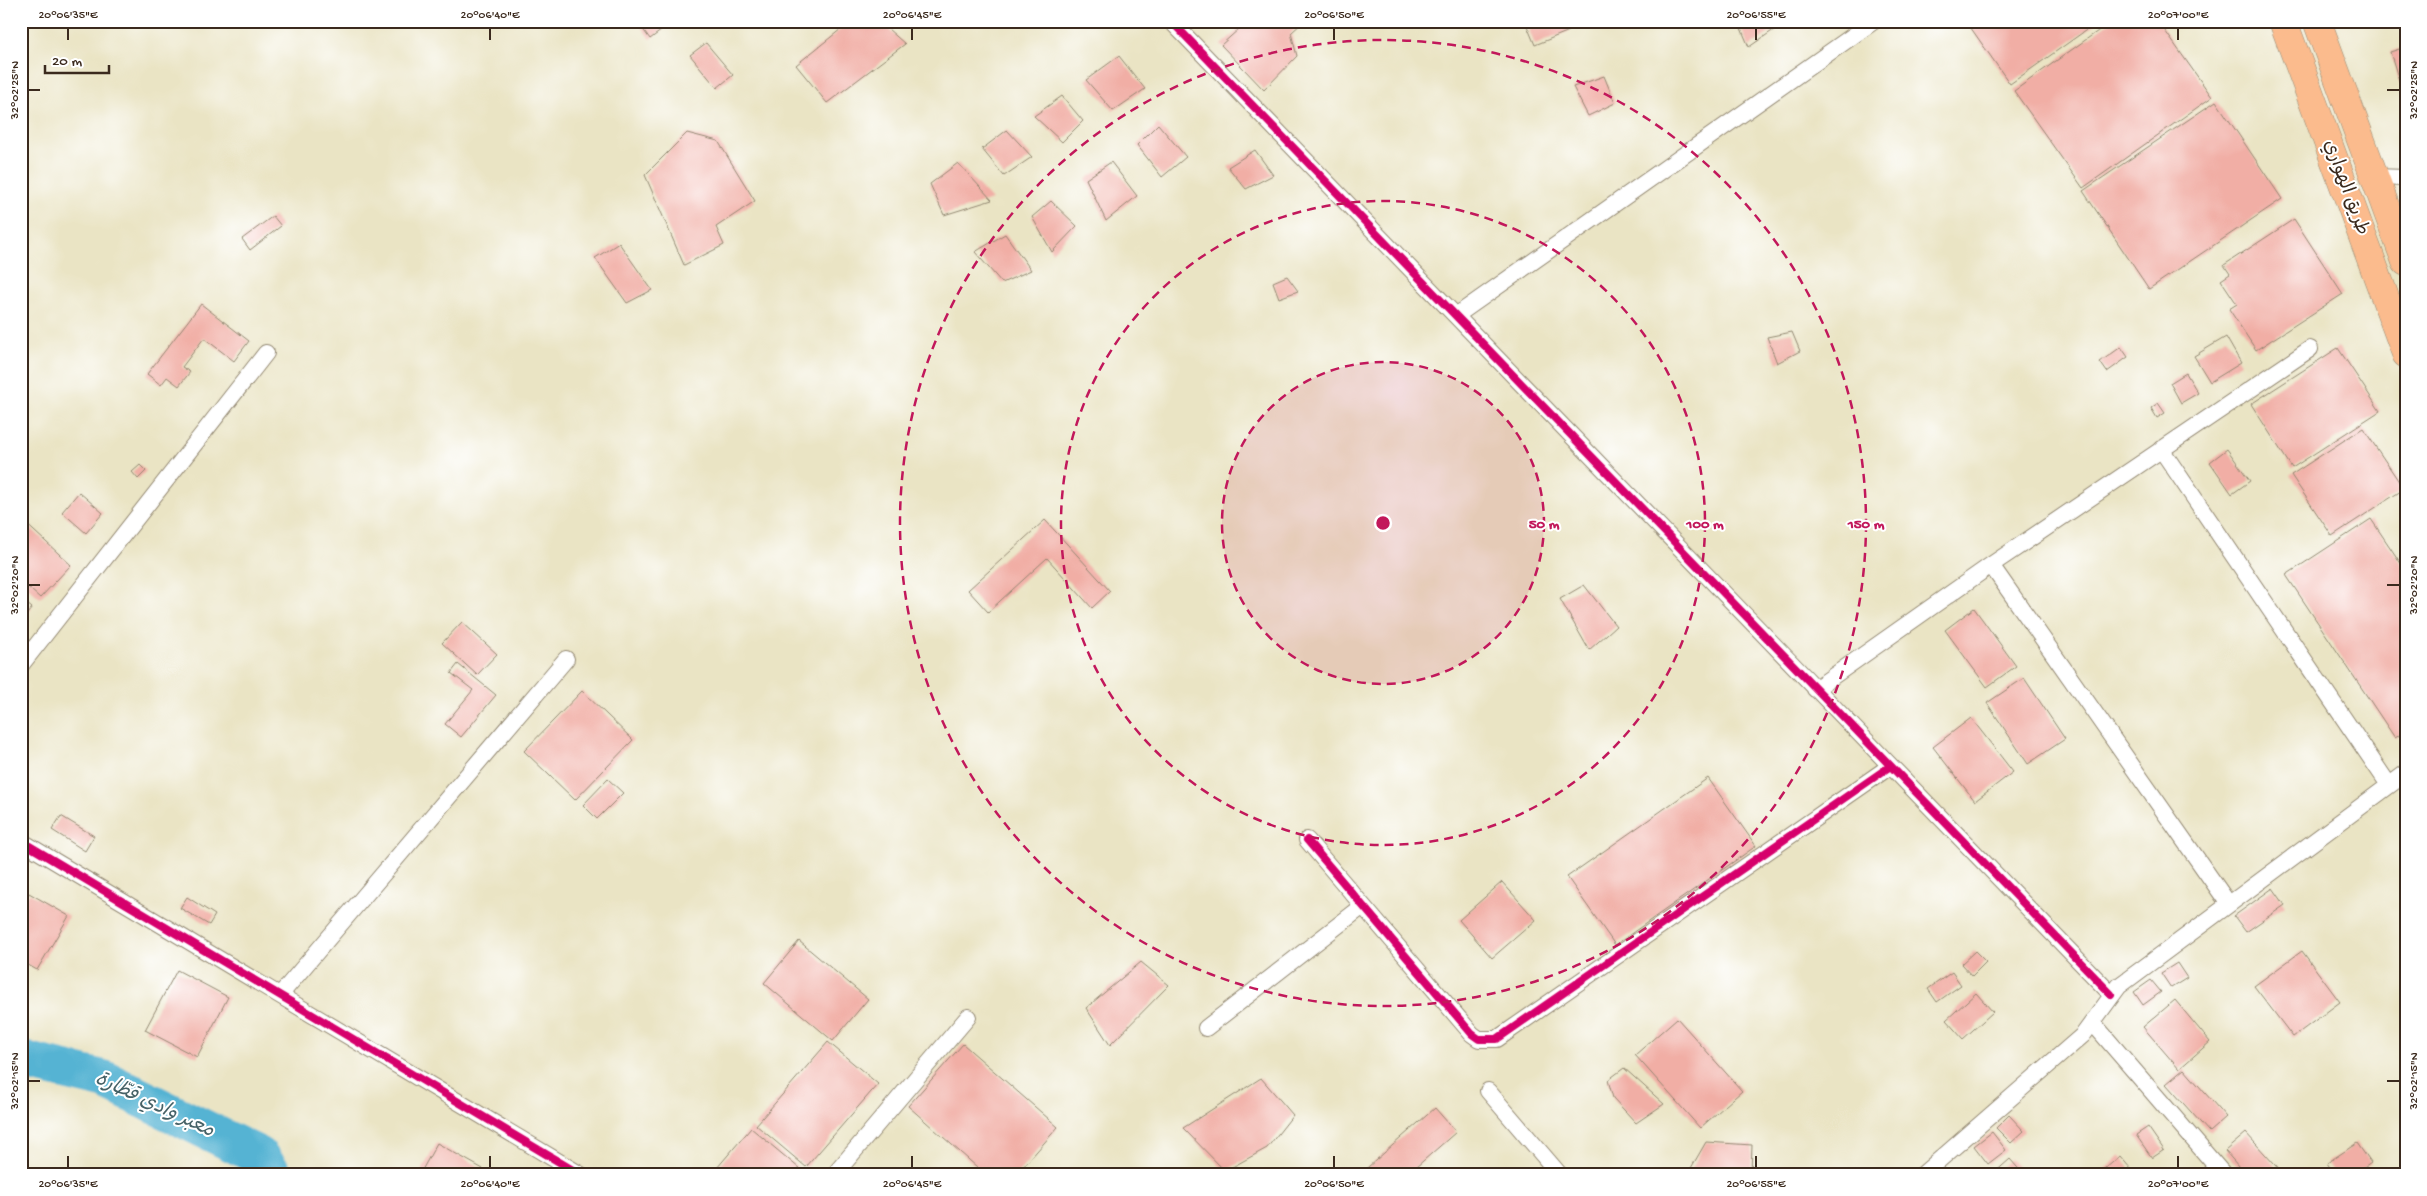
<svg xmlns="http://www.w3.org/2000/svg" width="2427" height="1196" font-family="'Gochi Hand','Playpen Sans Arabic',sans-serif">
	<style>
		.lines { fill: none; stroke-linecap: round; stroke-linejoin: round }
		.river { stroke: #54b3d3; stroke-width: 39 }
		.building { fill: #f1aea5 }
		.street-casing { stroke: #928771; stroke-width: 18 }
		.highway-casing { stroke: #928771; stroke-width: 29 }
		.street { stroke: #fff; stroke-width: 16 }
		.highway { stroke: #fbbb8d; stroke-width: 28 }
		.cycleway-casing { stroke: #fff; stroke-width: 11 }
		.cycleway { stroke: #d6006c; stroke-width: 8 }
		.ticks { fill: none; stroke: #3b2a1e; stroke-width: 2 }
		.ring { fill: none; stroke: #c2185b; stroke-width: 2.5; stroke-dasharray: 9 6 }
		.labels { text-anchor: middle; dominant-baseline: central; stroke-width: 4; stroke-linejoin: round; paint-order: stroke }
		.street-label { font-size: 19px; fill: #3b2a1e; stroke: #fff }
		.water-label { font-size: 20px; font-style: italic; fill: #456166; stroke: #fff }
		.centre { fill: #c2185b; stroke: #fff; stroke-width: 2.5 }
		.ring-label { font-size: 15px; text-anchor: middle; font-weight: bold; fill: #c2185b; stroke: #fff; stroke-width: 4; stroke-linejoin: round; paint-order: stroke }
		.neatline { fill: none; stroke: #3b2a1e; stroke-width: 2 }
		.ticks-label { font-size: 12px; text-anchor: middle; fill: #3b2a1e }
	</style>
	<rect width="100%" height="100%" fill="#fff"/>
	<filter id="ink" filterUnits="userSpaceOnUse"><feTurbulence type="fractalNoise" baseFrequency=".02" numOctaves="2"/><feDisplacementMap in="SourceGraphic" scale="10" xChannelSelector="R" yChannelSelector="G"/><feConvolveMatrix kernelMatrix="1 2 1 2 8 2 1 2 1" color-interpolation-filters="sRGB"/></filter>
	<filter id="wash" filterUnits="userSpaceOnUse"><feTurbulence type="fractalNoise" baseFrequency=".0096" numOctaves="4" result="noise"/><feDisplacementMap in="SourceGraphic" scale="20" xChannelSelector="R" yChannelSelector="G"/><feGaussianBlur stdDeviation="1.12" result="paint"/><feColorMatrix in="noise" values="0 0 0 0 0 0 0 0 0 0 0 0 0 0 0 0 0 1.4 0 .05"/><feComposite in="paint" operator="in"/></filter>
	<g filter="url(#wash)">
		<rect width="100%" height="100%" fill="#eae4c4"/>
		<g class="lines">
			<path class="river" d="M21,1060L105,1080L259,1156L274,1175"/>
		</g>
		<g id="blocks">
			<path class="building" d="M637,21H674L650,39Z
				M851,21H879L905,44L827,103L796,65Z
				M1248,21H1304L1291,33L1297,56L1264,90L1221,45Z
				M1525,21H1567L1569,31L1535,45Z
				M1738,21H1777L1778,27L1749,47Z
				M1966,21H2099L2010,84Z
				M2112,21H2158L2212,97L2083,188L2014,91Z
				M706,43L733,75L717,88L690,55Z
				M2406,47V99H2405L2390,52Z
				M1119,56L1145,89L1113,111L1086,80Z
				M1604,76L1615,103L1588,116L1573,87Z
				M1062,96L1083,121L1062,142L1034,116Z
				M2216,101L2282,199L2149,289L2083,191Z
				M1158,124L1186,157L1162,177L1137,145Z
				M1007,130L1032,157L1004,176L982,149Z
				M687,133L718,141L755,201L716,227L724,245L684,265L645,175Z
				M1255,150L1273,175L1246,189L1228,167Z
				M1111,162L1137,196L1106,221L1086,179Z
				M958,163L992,200L944,215L930,184Z
				M1051,201L1077,226L1052,252L1032,217Z
				M273,216L281,226L250,250L242,239Z
				M2294,219L2343,294L2256,350L2229,309L2237,304L2221,280L2230,274L2224,265Z
				M1005,234L1031,270L1002,283L975,252Z
				M619,243L652,290L627,303L595,258Z
				M1287,276L1298,291L1279,298L1273,282Z
				M201,304L249,341L234,361L204,338L182,367L190,372L179,386L167,377L161,385L147,374Z
				M1792,332L1800,351L1777,363L1767,337Z
				M2226,337L2241,363L2210,382L2194,356Z
				M2121,347L2128,357L2107,372L2100,362Z
				M2338,348L2380,411L2292,468L2251,404Z
				M2186,373L2198,393L2181,403L2170,383Z
				M2158,403L2165,413L2157,418L2151,408Z
				M2363,428L2404,489L2332,536L2291,475Z
				M2227,449L2250,481L2232,494L2210,462Z
				M140,465L146,471L138,479L132,472Z
				M79,492L103,513L86,533L62,512Z
				M21,519L71,565L40,598L21,581Z
				M2371,519L2406,571V731L2395,738L2286,575Z
				M1045,520L1110,591L1092,608L1047,558L988,612L968,590Z
				M1584,585L1616,626L1589,650L1560,599Z
				M21,599L32,608L21,621Z
				M1974,608L2016,666L1987,687L1945,630Z
				M462,622L497,654L477,675L442,643Z
				M458,664L496,695L461,737L445,724L473,690L451,673Z
				M2024,678L2065,739L2028,764L1987,703Z
				M582,691L633,740L575,800L524,751Z
				M1971,718L2013,772L1975,801L1933,747Z
				M1708,778L1756,846L1615,945L1567,877Z
				M608,779L623,793L597,819L583,805Z
				M61,816L94,836L85,851L52,830Z
				M1502,882L1536,920L1492,958L1459,920Z
				M2273,888L2285,905L2246,932L2234,916Z
				M29,893L69,916L37,970L21,961V906Z
				M187,897L215,915L209,925L180,908Z
				M799,941L868,999L833,1041L764,983Z
				M1975,951L1986,962L1972,976L1961,964Z
				M2302,951L2340,1002L2293,1037L2254,986Z
				M1141,962L1169,985L1110,1045L1086,1008Z
				M2177,963L2187,978L2171,988L2161,973Z
				M177,970L228,997L197,1057L145,1030Z
				M1952,972L1961,985L1937,1002L1928,989Z
				M2151,980L2161,992L2143,1005L2134,992Z
				M1976,993L1993,1012L1963,1039L1946,1020Z
				M2175,1000L2210,1042L2179,1069L2143,1027Z
				M1677,1018L1742,1091L1700,1128L1635,1055Z
				M828,1042L878,1084L806,1167L756,1125Z
				M963,1044L1058,1127L1016,1175H986L908,1106Z
				M1624,1068L1664,1104L1636,1123L1613,1098L1608,1080Z
				M2184,1069L2226,1117L2209,1132L2166,1084Z
				M1261,1078L1293,1115L1267,1148L1225,1171L1183,1128Z
				M1435,1108L1456,1132L1407,1175H1359Z
				M2009,1115L2024,1131L2011,1143L1996,1128Z
				M2148,1127L2164,1150L2152,1158L2136,1135Z
				M751,1128L800,1169L795,1175H711Z
				M1992,1132L2006,1150L1988,1164L1974,1146Z
				M2246,1133L2284,1175H2246L2225,1151Z
				M1706,1142L1752,1145L1751,1175H1687Z
				M437,1143L483,1169L480,1175H425L421,1172Z
				M2357,1143L2371,1163L2354,1175H2335L2327,1163Z
				M2120,1156L2136,1175H2098Z
				M2010,1159L2024,1175H1992Z"/>
		</g>
	</g>
	<g filter="url(#ink)">
		<use href="#blocks" fill-opacity="0" stroke="#928771" stroke-width="1"/>
		<g class="lines">
			<defs>
				<path id="street" d="M1171,21C1486,344 1796,671 2111,994
					M2374,177L2406,178
					M1457,315L1874,21
					M2161,449L2389,785
					M1991,565L2228,903
					M21,665L266,353
					M1815,689L1991,565L2310,349
					M1307,840L1472,1034L1479,1039H1497L1889,767
					M21,841L581,1175
					M280,995L566,659
					M2093,1023L2224,1175
					M1206,1028L1363,906
					M1488,1091L1560,1175
					M834,1175L968,1017
					M1922,1175L2083,1035L2119,986L2406,773"/>
				<path id="highway" d="M2283,21L2406,354
					M2317,21L2406,262"/>
			</defs>
			<use href="#street" class="street-casing"/>
			<use href="#highway" class="highway-casing"/>
			<use href="#street" class="street"/>
			<use href="#highway" class="highway"/>
			<defs>
				<path id="cycleway" d="M1171,21C1486,344 1796,671 2111,994
					M1307,840L1472,1034L1479,1039H1497L1889,767
					M21,841L581,1175"/>
			</defs>
			<use href="#cycleway" class="cycleway-casing"/>
			<use href="#cycleway" class="cycleway"/>
		</g>
	</g>
	<path class="ticks" d="M68,28V40M490,28V40M912,28V40M1334,28V40M1756,28V40M2178,28V40M28,90H40M2387,90H2400M28,585H40M2387,585H2400M28,1081H40M2387,1081H2400M68,1156V1168M490,1156V1168M912,1156V1168M1334,1156V1168M1756,1156V1168M2178,1156V1168"/>
	<circle cx="1383" cy="523" r="161" fill="#c2185b" fill-opacity=".12"/>
	<g class="ring">
		<circle cx="1383" cy="523" r="161"/>
		<circle cx="1383" cy="523" r="322"/>
		<circle cx="1383" cy="523" r="483"/>
	</g>
	<g class="labels">
		<g class="street-label">
			<text transform="translate(2345 188) rotate(70)">طريق الهواري</text>
		</g>
		<g class="water-label">
			<text transform="translate(154 1106) rotate(25)">معبر وادي قطّارة</text>
		</g>
	</g>
	<circle cx="1383" cy="523" r="8" class="centre"/>
	<g class="ring-label">
		<text x="1544" y="528">50 m</text>
		<text x="1705" y="528">100 m</text>
		<text x="1866" y="528">150 m</text>
	</g>
	<rect width="2427" height="1196" fill="none" stroke="#fff" stroke-width="55"/>
	<path d="M45 65v8h64v-8" fill="none" stroke="#3b2a1e" stroke-width="2.5"/>
	<text x="52" y="65" font-size="15" fill="#3b2a1e" stroke="#ffffff" stroke-width="4" paint-order="stroke">20 m</text>
	<rect x="28" y="28" width="2372" height="1140" class="neatline"/>
	<g class="ticks-label">
		<text x="68" y="18">20°06'35"E</text>
		<text x="490" y="18">20°06'40"E</text>
		<text x="912" y="18">20°06'45"E</text>
		<text x="1334" y="18">20°06'50"E</text>
		<text x="1756" y="18">20°06'55"E</text>
		<text x="2178" y="18">20°07'00"E</text>
		<text transform="translate(14 90) rotate(-90)" y="4">32°02'25"N</text>
		<text transform="translate(2413 90) rotate(-90)" y="4">32°02'25"N</text>
		<text transform="translate(14 585) rotate(-90)" y="4">32°02'20"N</text>
		<text transform="translate(2413 585) rotate(-90)" y="4">32°02'20"N</text>
		<text transform="translate(14 1081) rotate(-90)" y="4">32°02'15"N</text>
		<text transform="translate(2413 1081) rotate(-90)" y="4">32°02'15"N</text>
		<text x="68" y="1187">20°06'35"E</text>
		<text x="490" y="1187">20°06'40"E</text>
		<text x="912" y="1187">20°06'45"E</text>
		<text x="1334" y="1187">20°06'50"E</text>
		<text x="1756" y="1187">20°06'55"E</text>
		<text x="2178" y="1187">20°07'00"E</text>
	</g>
</svg>
